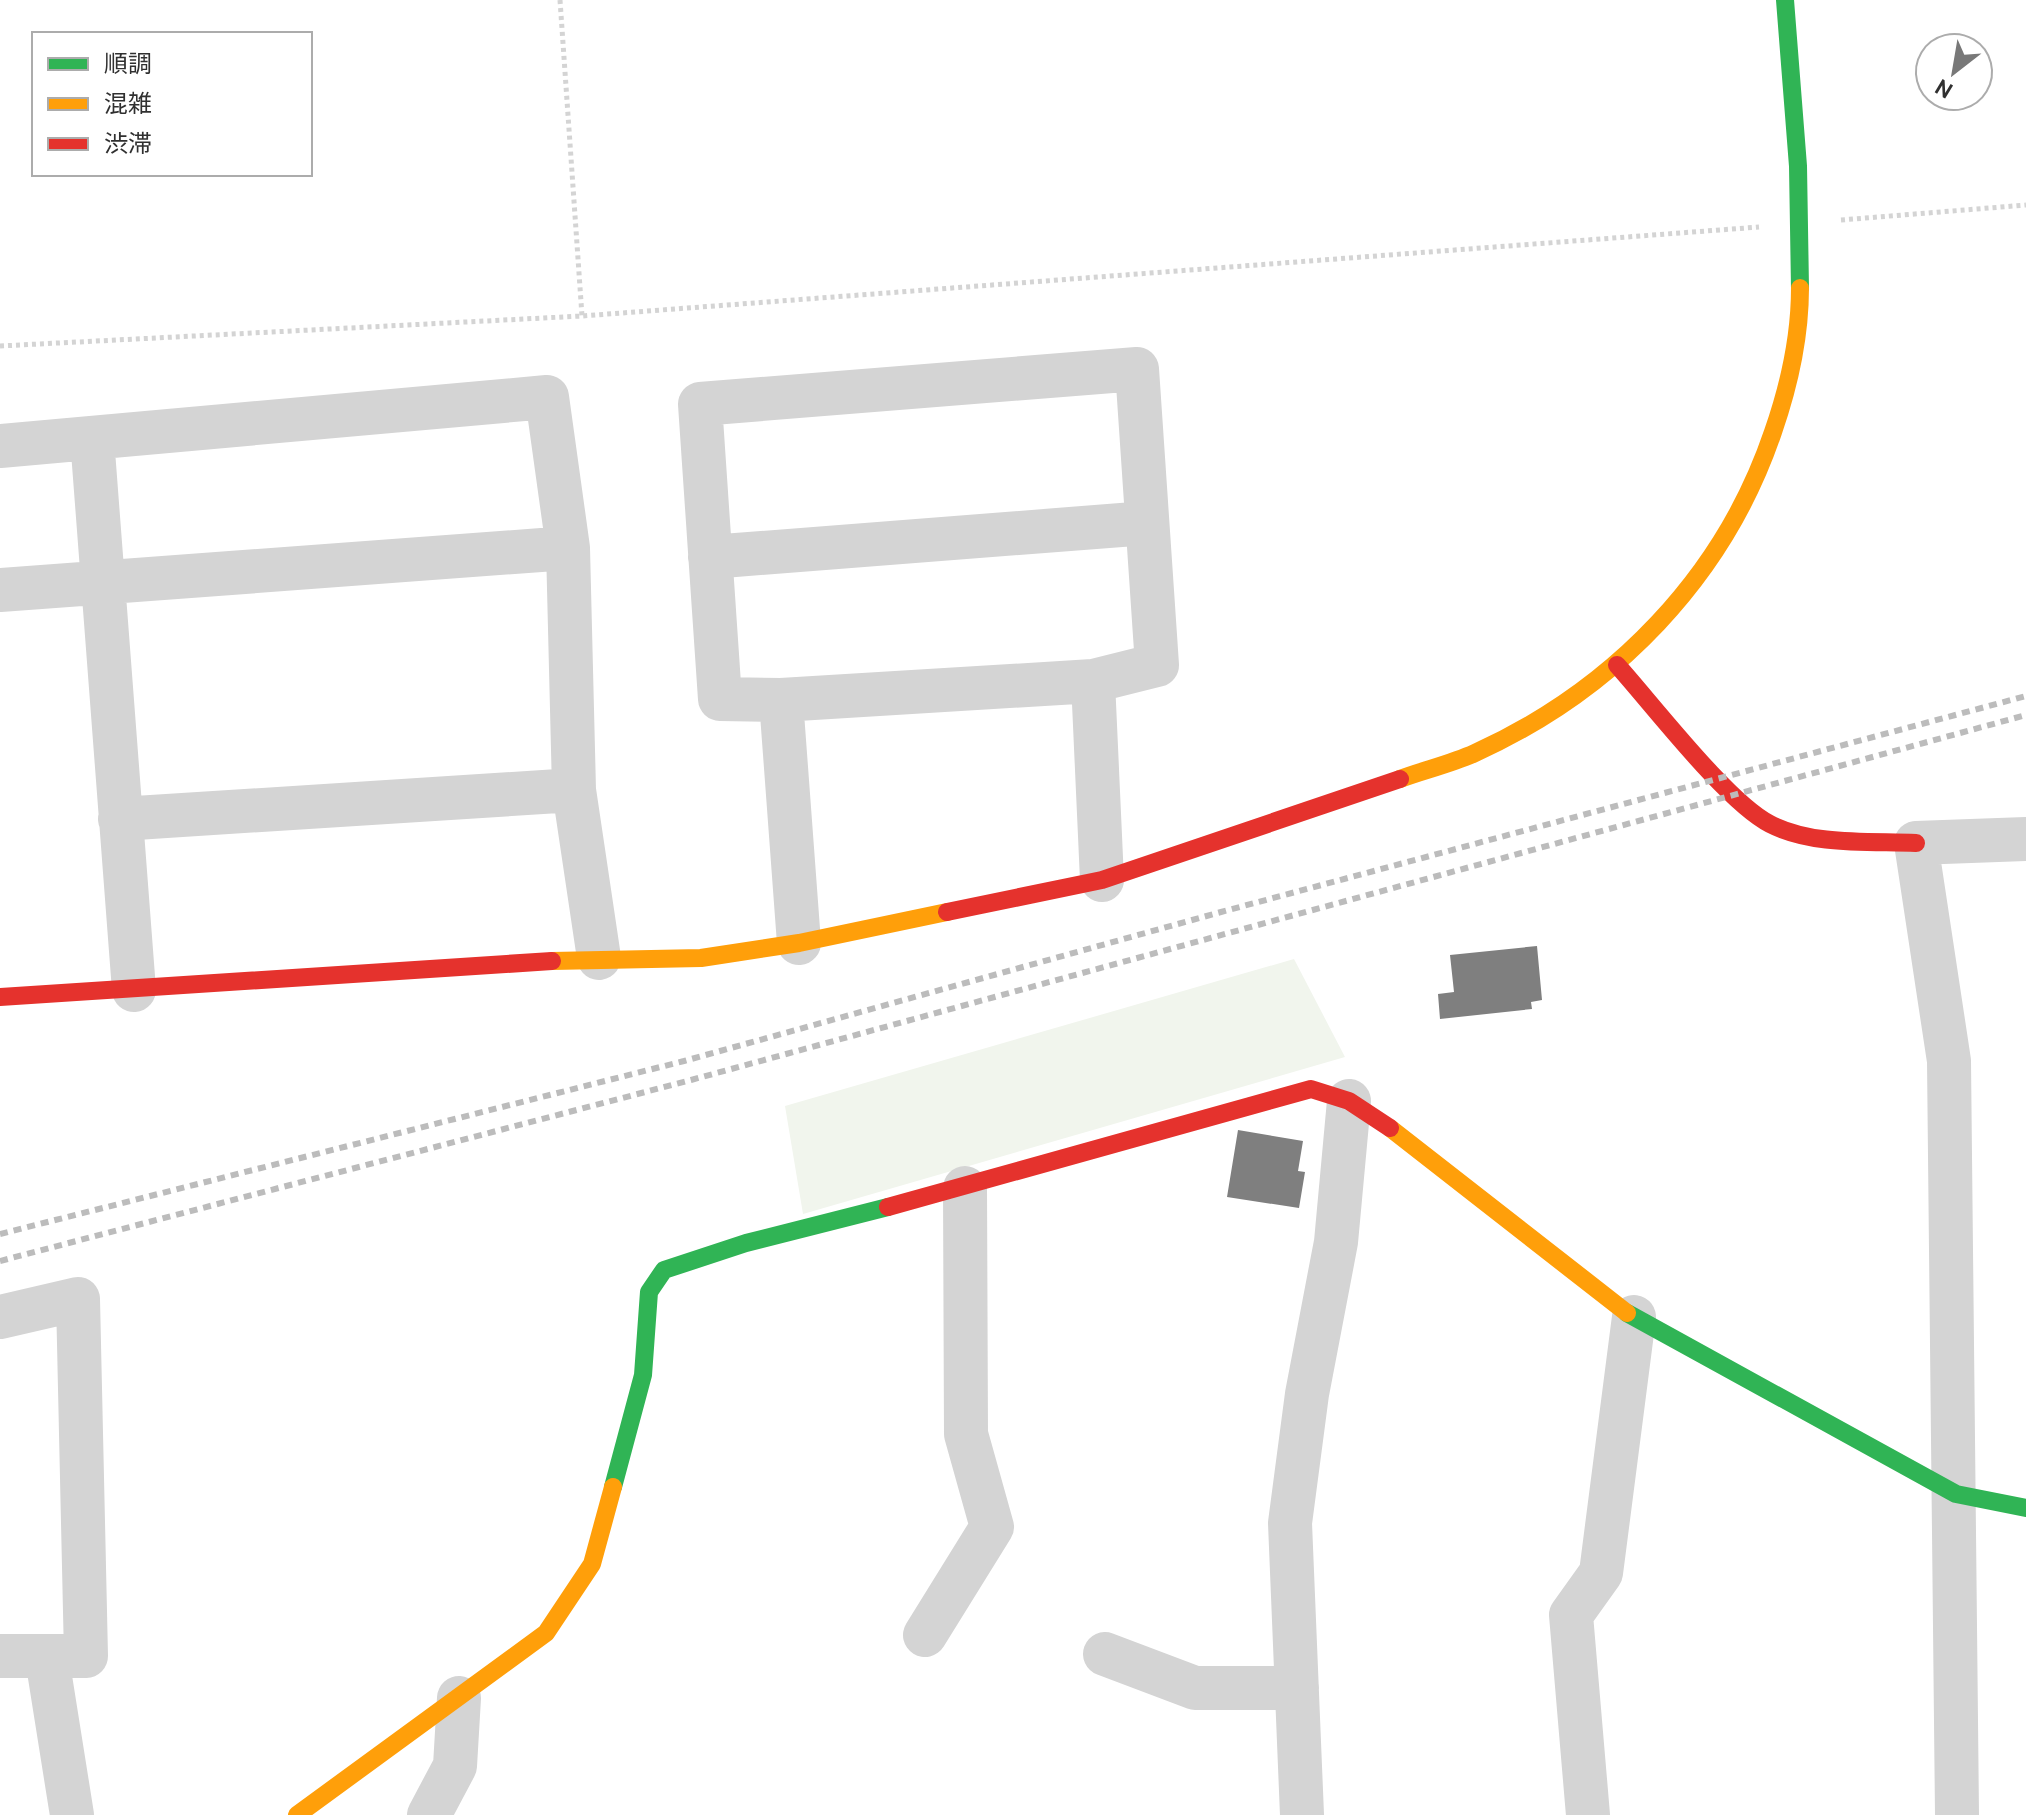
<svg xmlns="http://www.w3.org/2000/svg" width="2026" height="1815" font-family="Cabin,'Noto Sans JP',sans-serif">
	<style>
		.green { fill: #f1f5ed }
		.building { fill: #7f7f7f }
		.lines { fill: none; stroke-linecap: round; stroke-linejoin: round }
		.path { stroke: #d4d4d4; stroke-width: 5; stroke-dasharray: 4 4; stroke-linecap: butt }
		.street { stroke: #d4d4d4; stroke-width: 44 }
		.fast { stroke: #30b455; stroke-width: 18 }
		.slow { stroke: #ff9f0a; stroke-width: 18 }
		.jam { stroke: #e5322d; stroke-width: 18 }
		.rail { stroke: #bcbcbc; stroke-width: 6; stroke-dasharray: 8 6; stroke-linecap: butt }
	</style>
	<rect width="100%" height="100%" fill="#fff"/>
	<path class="green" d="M1294,959L1345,1057L803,1214L785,1106Z"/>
	<path class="building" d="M1537,946L1542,1000L1531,1002L1532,1009L1440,1019L1438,994L1454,992L1450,955Z
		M1238,1130L1303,1141L1298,1171L1305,1172L1299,1208L1227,1197Z"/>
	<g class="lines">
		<path class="path" d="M560,0L582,316
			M1841,220L2026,205
			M0,346L582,316L1759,227"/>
		<path class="street" d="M1137,369L1157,665L1093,681L781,700L720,699L700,404Z
			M92,438L134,990
			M0,446L547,397L568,548L574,790L599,958
			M710,557L1147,523
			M0,590L568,548
			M1093,681L1102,880
			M781,700L799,943
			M120,819L574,790
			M0,1317L78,1299L86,1656H0
			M925,1635L992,1527L966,1434L965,1188
			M1105,1654L1195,1688H1297
			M47,1658L72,1815
			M429,1815L455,1766L459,1698
			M1302,1815L1290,1523L1307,1394L1336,1242L1349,1101
			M1588,1815L1571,1615L1601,1573L1634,1317
			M1957,1815L1949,1061L1916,843L2026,839"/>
		<path class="fast" d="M1785,0L1798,166L1800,288
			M1627,1313L1956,1494L2026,1508
			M613,1487L643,1375L649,1292L664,1270L746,1243L888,1207"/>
		<path class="slow" d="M1400,779C1424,770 1451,764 1475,753C1614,690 1724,577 1773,432C1789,386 1800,337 1800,288
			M552,961L701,958L799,943L947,912
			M1390,1128L1627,1313
			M297,1815L546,1633L592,1564L613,1487"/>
		<path class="jam" d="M1617,665C1653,705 1727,802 1770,824C1813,846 1870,841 1916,843
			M947,912L1102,880L1400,779
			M0,997L552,961
			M888,1207L1311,1089L1349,1101L1390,1128"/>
		<path class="rail" d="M0,1234L684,1061L1221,912L2026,696
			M0,1261L691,1080L2026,715"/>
	</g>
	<rect x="32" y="32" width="280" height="144" fill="#ffffff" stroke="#acacac" stroke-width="2"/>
	<rect x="48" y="58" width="40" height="12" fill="#30b455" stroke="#acacac" stroke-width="2"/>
	<text x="104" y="72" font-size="24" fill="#303030">順調</text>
	<rect x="48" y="98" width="40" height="12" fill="#ff9f0a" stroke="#acacac" stroke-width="2"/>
	<text x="104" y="112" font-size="24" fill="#303030">混雑</text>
	<rect x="48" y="138" width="40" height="12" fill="#e5322d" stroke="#acacac" stroke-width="2"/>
	<text x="104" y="152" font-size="24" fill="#303030">渋滞</text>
	<g transform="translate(1954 72) rotate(211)"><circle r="38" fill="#ffffff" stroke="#acacac" stroke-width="2"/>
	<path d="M0-6L14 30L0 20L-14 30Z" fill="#787878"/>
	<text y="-12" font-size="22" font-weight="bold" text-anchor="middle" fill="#303030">N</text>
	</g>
</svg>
